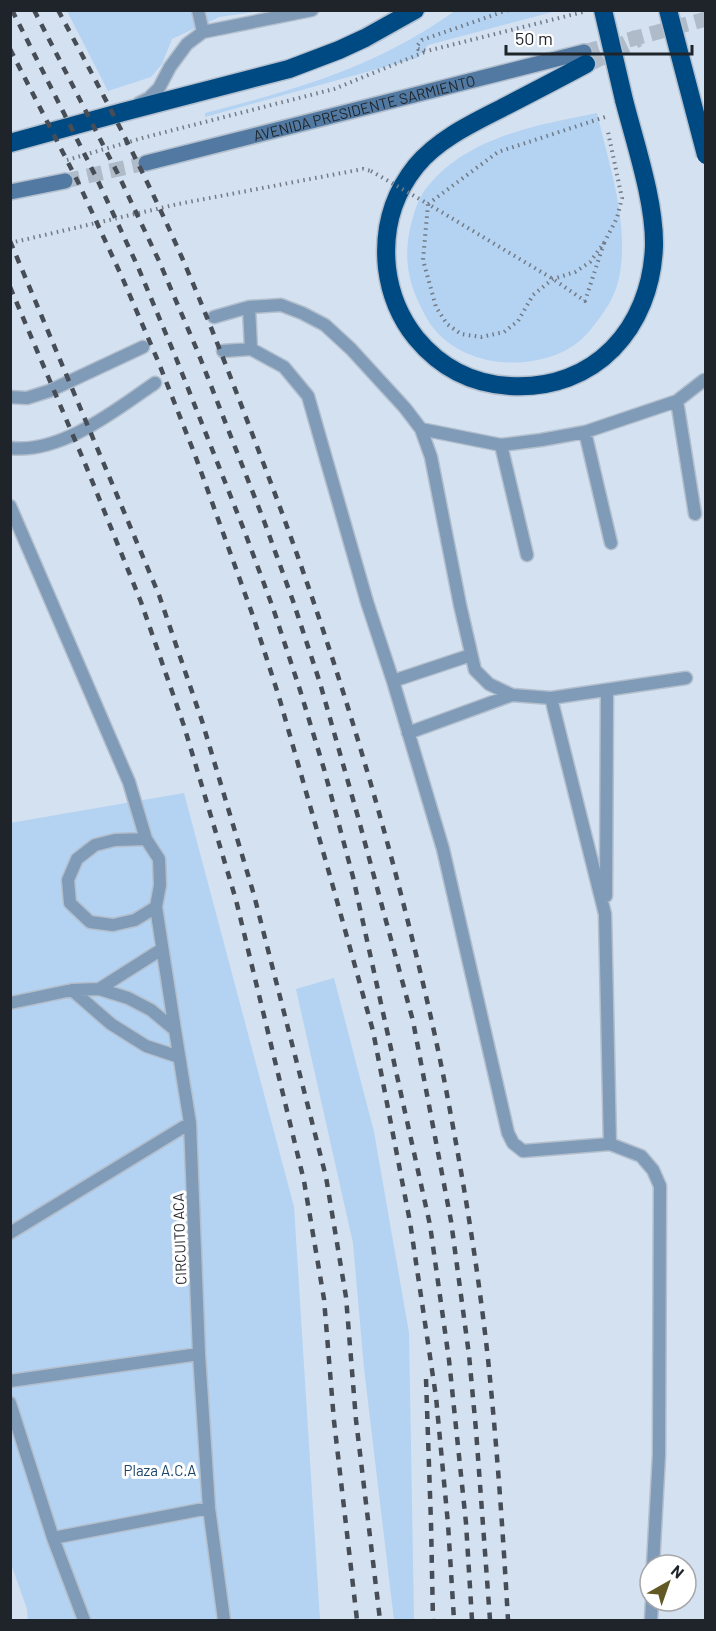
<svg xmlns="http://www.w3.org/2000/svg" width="716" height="1631" font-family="Barlow,sans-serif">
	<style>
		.green { fill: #b4d2f1 }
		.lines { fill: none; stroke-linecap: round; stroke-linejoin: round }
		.secondary-tunnel { stroke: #afbbc9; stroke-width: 15; stroke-dasharray: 15 8; stroke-linecap: butt }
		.motorway-tunnel { stroke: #afbbc9; stroke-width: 18; stroke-dasharray: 18 9; stroke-linecap: butt }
		.service-casing { stroke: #b3bfcd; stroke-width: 15 }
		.secondary-casing { stroke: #b3bfcd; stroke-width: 18 }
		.motorway-casing { stroke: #b3bfcd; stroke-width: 21 }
		.path { stroke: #727b86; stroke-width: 4; stroke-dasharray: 1.5 4.5; stroke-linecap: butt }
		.service { stroke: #809bb7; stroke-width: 12 }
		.secondary { stroke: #5179a1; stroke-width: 15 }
		.motorway { stroke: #004a83; stroke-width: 18 }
		.rail { stroke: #464d56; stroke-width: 4.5; stroke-dasharray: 8 8; stroke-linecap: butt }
		.motorway-bridge-casing { stroke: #b3bfcd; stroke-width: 21; stroke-linecap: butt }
		.path-bridge { stroke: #727b86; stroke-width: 4; stroke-dasharray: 1.5 4.5; stroke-linecap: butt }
		.motorway-bridge { stroke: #004a83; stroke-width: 18 }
		.labels { text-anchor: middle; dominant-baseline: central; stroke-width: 6; stroke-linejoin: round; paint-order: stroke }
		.street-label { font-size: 15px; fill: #1f242a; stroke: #fff }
		.park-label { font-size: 15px; fill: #19456d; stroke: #fff }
	</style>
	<rect width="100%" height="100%" fill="#d3e1f1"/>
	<path class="green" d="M456,10L556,11L428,45L417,58L205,117V113C298,89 377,67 456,10Z
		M67,11H262L219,17L172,39L162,64L151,77L108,91Z
		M597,113C609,165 630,224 619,278C615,298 603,314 591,329C576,348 556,357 532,361C495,367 454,356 431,325C426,318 422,309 418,301C406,275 404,249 412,221C415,209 420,194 429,185C470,136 538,125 597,113Z
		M184,793L294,1207L320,1620H28L27,1609L10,1561V823Z
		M334,978L374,1132L409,1333L414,1620H394L364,1368L353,1243L296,989Z"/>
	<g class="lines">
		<path class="secondary-tunnel" d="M584,52L706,19
			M65,181L146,163"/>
		<path class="motorway-tunnel" d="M586,64L638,38"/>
		<defs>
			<path id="service" d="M198,10L203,32
				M139,103L149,98L159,88L170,67L187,44L203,32L312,10
				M249,307L251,349
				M214,317L249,307L281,305L302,313L325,325L351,349L405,408L421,429L431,457L460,605L475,670L489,684L512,695L551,698L605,914L610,1144
				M251,349L284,367L308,396L367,602L393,681L443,849L508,1133L513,1143L523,1151L610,1144L641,1156L653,1170L660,1186L659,1455L653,1565
				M223,351L251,349
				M10,397L27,398L49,391L143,347
				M677,401L695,514
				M421,429L501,445L541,440L585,432L677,401L704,380
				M585,432L611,543
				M501,445L527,555
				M10,448C61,454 116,410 155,383
				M10,506L129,782L146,839L159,859L160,885L156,907L135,920L113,925L90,922L70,903L68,880L77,859L95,845L115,840L146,839
				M393,681L471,655
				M551,698L686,678
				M408,733L512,695
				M606,896L607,690
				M156,907L175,1030
				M99,989L162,949
				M72,990L111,1024L146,1046L179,1057
				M10,1003L72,990L99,989L128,998L151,1010L175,1030L190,1123L199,1354L209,1508L224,1620
				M10,1233L190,1123
				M10,1381L199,1354
				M10,1403L53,1538L84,1620
				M53,1538L209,1508
				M651,1620L652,1601"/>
			<g id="secondary">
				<path id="s1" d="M146,163L584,52"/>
				<path d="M10,192L65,181"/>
			</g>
			<path id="motorway" d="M586,64C560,78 533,92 506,106C475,122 439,138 416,166C392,196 383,230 387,268C390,293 400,318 416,338C440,367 472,384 510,386C595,391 651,328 654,246C655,202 635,143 624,100
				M10,143L123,112L289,69L339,50L365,38L415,10"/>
		</defs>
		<use href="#service" class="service-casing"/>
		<use href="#secondary" class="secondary-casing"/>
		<use href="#motorway" class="motorway-casing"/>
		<path class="path" d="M508,10L422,40L417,46L418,49L427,51L583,12
			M67,160L146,137L334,89L427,51
			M423,201L428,204L498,152L605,117
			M10,243L178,204L363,169L371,171
			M604,243L585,301L553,279L428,204L423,260L436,307L447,324L461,334L481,337L504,332L518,321L533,295L553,279L575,272L590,262L604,243L617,218L622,198L608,132"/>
		<use href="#service" class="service"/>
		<use href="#secondary" class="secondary"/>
		<use href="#motorway" class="motorway"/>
		<path class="rail" d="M12,10L97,179L138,267L176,358L244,530L273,608L300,690L324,769L353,877L430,1225L449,1360L466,1523L472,1620
			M34,10L118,174L159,261L197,350L264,521L293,601L320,683L358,817L413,1021L451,1221L469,1355L476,1430L490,1620
			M58,10C102,92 146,175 183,260C211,325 236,391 261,457C321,613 371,772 411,934C426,994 440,1055 451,1116C466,1196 479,1277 488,1359C497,1446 503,1533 508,1620
			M10,49L78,182L122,277L158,361L195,455L253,616L279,697L332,883L373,1031L410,1222L436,1397L448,1524L454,1620
			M10,241L159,595L202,721L254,895L326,1177L346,1297L356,1420L380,1620
			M10,287L86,466L141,602L184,726L236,900L304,1181L324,1299L334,1421L357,1620
			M426,1379L431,1523L433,1620"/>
		<defs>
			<path id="motorway-bridge" d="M603,10L624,100
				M668,10L706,155"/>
		</defs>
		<use href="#motorway-bridge" class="motorway-bridge-casing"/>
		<path class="path-bridge" d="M371,171L423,201"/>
		<use href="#motorway-bridge" class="motorway-bridge"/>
	</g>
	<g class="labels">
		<g class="street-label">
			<text stroke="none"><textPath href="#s1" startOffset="225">AVENIDA PRESIDENTE SARMIENTO</textPath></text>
			<text transform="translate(179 1239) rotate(-92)">CIRCUITO ACA</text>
		</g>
		<g class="park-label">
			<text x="160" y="1470">Plaza A.C.A</text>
		</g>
	</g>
	<rect width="716" height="1631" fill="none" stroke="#1f242a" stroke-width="24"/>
	<g transform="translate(668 1583) rotate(40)"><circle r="28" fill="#ffffff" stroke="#a5a7aa" stroke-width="1.5"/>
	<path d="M0-4.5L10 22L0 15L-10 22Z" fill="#625925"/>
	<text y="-9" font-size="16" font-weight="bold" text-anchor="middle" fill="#1f242a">N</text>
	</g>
	<path d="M506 45v9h186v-9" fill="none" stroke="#1f242a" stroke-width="3"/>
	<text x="515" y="45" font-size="18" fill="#1f242a" stroke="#ffffff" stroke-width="4.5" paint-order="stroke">50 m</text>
</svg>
